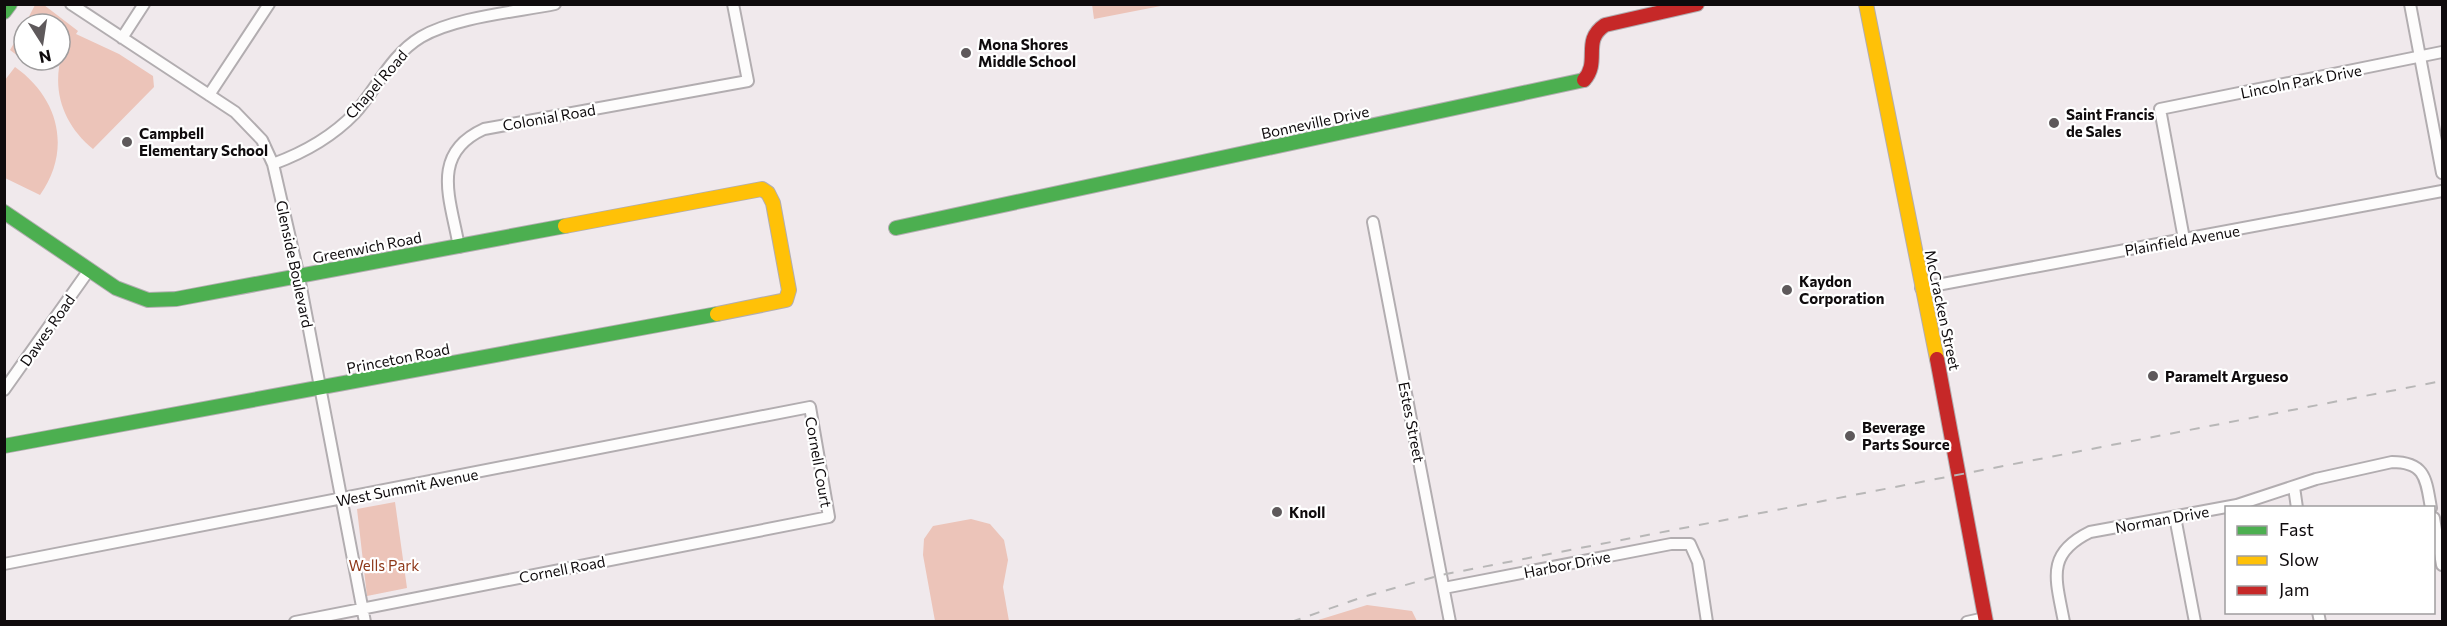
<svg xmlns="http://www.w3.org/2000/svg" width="2447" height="626" font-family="Commissioner,sans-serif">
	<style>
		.green { fill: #ecc4b9 }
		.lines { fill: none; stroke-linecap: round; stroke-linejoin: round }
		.street-casing { stroke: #b2adb0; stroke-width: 14 }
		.fast-casing { stroke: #b2adb0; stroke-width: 16 }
		.slow-casing { stroke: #b2adb0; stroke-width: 16 }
		.jam-casing { stroke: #b2adb0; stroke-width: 16 }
		.street { stroke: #fdfcfc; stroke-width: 10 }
		.fast { stroke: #4caf50; stroke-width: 14 }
		.slow { stroke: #ffc107; stroke-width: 14 }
		.jam { stroke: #c62828; stroke-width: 14 }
		.rail { stroke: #b8b7b7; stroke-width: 2; stroke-dasharray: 10 10; stroke-linecap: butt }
		.poi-dot { fill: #5e595b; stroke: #fff; stroke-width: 2 }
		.labels { text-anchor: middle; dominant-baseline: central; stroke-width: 4.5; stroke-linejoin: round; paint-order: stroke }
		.poi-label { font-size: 15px; font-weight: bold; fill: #0f0b0d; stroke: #fff; text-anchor: start }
		.street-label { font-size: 15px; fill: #0f0b0d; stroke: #fff }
		.park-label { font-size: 15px; fill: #8e3819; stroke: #fff }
	</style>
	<rect width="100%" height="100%" fill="#f0e9ec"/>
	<path class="green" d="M1092,4H1166V5L1094,19Z
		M35,5H44L78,31L76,34L119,54L153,76L154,87L93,149C64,125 51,91 62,54L60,55V24H25Z
		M24,26V59H22L10,50Z
		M15,67C59,98 72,150 40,195L5,178V80Z
		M395,502L407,588L367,596L357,509Z
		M971,519L990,524L1004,540L1008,560L1003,587L1009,621H935L923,555L924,539L933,526Z
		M1367,605L1412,611L1417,621H1315Z"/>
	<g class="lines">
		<defs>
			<path id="street" d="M71,4L235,112L262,140L273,164L299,277L365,622
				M2410,4L2442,173
				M122,38L144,4
				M209,95L269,4
				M273,164C303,153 333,136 355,113C377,88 391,55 421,37C455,17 516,12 555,4
				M1373,222L1450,622
				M2184,239L2160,109L2442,52
				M459,247C451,200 429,154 484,129L748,81L733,4
				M1921,288L2442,191
				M4,390L89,270
				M2294,487L2297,508
				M2175,517L2195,622
				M2434,518L2442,565
				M4,564L810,407L829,517L295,622
				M1444,588L1671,544H1690L1698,562L1707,622
				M2318,612L2320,622
				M1967,622L1985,618
				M2064,622C2056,579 2045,554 2090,532L2237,505L2316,479L2392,462C2426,462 2426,480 2431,508"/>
			<path id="fast" d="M4,12L10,4
				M4,212L116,288L148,300L176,299L565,226
				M896,228L1584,80
				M4,446L717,314"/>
			<path id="slow" d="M1866,4L1937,359
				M565,226L762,189L768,193L773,203L789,290L786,300L717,314"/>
			<path id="jam" d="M1584,80C1601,61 1581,41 1605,25L1697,4
				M1937,359L1986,622"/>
		</defs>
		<use href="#street" class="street-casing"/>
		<use href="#fast" class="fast-casing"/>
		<use href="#slow" class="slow-casing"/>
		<use href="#jam" class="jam-casing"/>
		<use href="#street" class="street"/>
		<use href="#fast" class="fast"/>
		<use href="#slow" class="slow"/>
		<use href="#jam" class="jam"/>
		<path class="rail" d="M1291,622L1363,597L1441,575L2442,381"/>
	</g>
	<g class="poi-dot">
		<circle cx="966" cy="53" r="6"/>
		<circle cx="2054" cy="123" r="6"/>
		<circle cx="127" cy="142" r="6"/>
		<circle cx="1787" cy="290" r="6"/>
		<circle cx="2153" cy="376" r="6"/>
		<circle cx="1850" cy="436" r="6"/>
		<circle cx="1277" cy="512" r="6"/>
	</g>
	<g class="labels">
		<g class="poi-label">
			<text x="978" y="44">Mona Shores<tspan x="978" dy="17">Middle School</tspan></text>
			<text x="2066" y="114">Saint Francis<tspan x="2066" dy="17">de Sales</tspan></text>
			<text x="139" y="133">Campbell<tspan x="139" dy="17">Elementary School</tspan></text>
			<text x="1799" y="281">Kaydon<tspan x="1799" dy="17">Corporation</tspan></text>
			<text x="2165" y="376">Paramelt Argueso</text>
			<text x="1862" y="427">Beverage<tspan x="1862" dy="17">Parts Source</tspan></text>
			<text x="1289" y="512">Knoll</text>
		</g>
		<g class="street-label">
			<text transform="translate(2301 81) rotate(-11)">Lincoln Park Drive</text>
			<text transform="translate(376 84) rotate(-49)">Chapel Road</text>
			<text transform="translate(549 117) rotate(-10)">Colonial Road</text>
			<text transform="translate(1315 122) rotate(-12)">Bonneville Drive</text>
			<text transform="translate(2182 240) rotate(-10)">Plainfield Avenue</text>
			<text transform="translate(367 247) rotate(-11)">Greenwich Road</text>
			<text transform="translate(295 264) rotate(78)">Glenside Boulevard</text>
			<text transform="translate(1943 310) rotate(78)">McCracken Street</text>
			<text transform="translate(47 330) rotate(-55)">Dawes Road</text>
			<text transform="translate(398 358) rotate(-11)">Princeton Road</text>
			<text transform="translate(1412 422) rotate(79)">Estes Street</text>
			<text transform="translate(819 462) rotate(80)">Cornell Court</text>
			<text transform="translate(407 487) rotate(-11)">West Summit Avenue</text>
			<text transform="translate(2162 519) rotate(-10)">Norman Drive</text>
			<text transform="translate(1567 564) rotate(-11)">Harbor Drive</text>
			<text transform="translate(562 569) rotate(-11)">Cornell Road</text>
		</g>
		<g class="park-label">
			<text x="384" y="565">Wells Park</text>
		</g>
	</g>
	<rect width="2447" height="626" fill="none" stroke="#0f0b0d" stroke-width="12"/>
	<rect x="2225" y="506" width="210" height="108" fill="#ffffff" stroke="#9f9d9e" stroke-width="1.5"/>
	<rect x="2237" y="526" width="30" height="9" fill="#4caf50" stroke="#9f9d9e" stroke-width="1.5"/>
	<text x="2279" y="536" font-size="18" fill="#0f0b0d">Fast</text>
	<rect x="2237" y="556" width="30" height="9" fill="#ffc107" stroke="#9f9d9e" stroke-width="1.5"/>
	<text x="2279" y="566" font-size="18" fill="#0f0b0d">Slow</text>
	<rect x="2237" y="586" width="30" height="9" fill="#c62828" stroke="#9f9d9e" stroke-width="1.5"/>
	<text x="2279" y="596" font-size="18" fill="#0f0b0d">Jam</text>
	<g transform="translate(42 42) rotate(168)"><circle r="28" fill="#ffffff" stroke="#9f9d9e" stroke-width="1.5"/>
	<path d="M0-4.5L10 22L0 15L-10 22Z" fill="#5e595b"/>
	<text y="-9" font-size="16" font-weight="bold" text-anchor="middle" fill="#0f0b0d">N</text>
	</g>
</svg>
